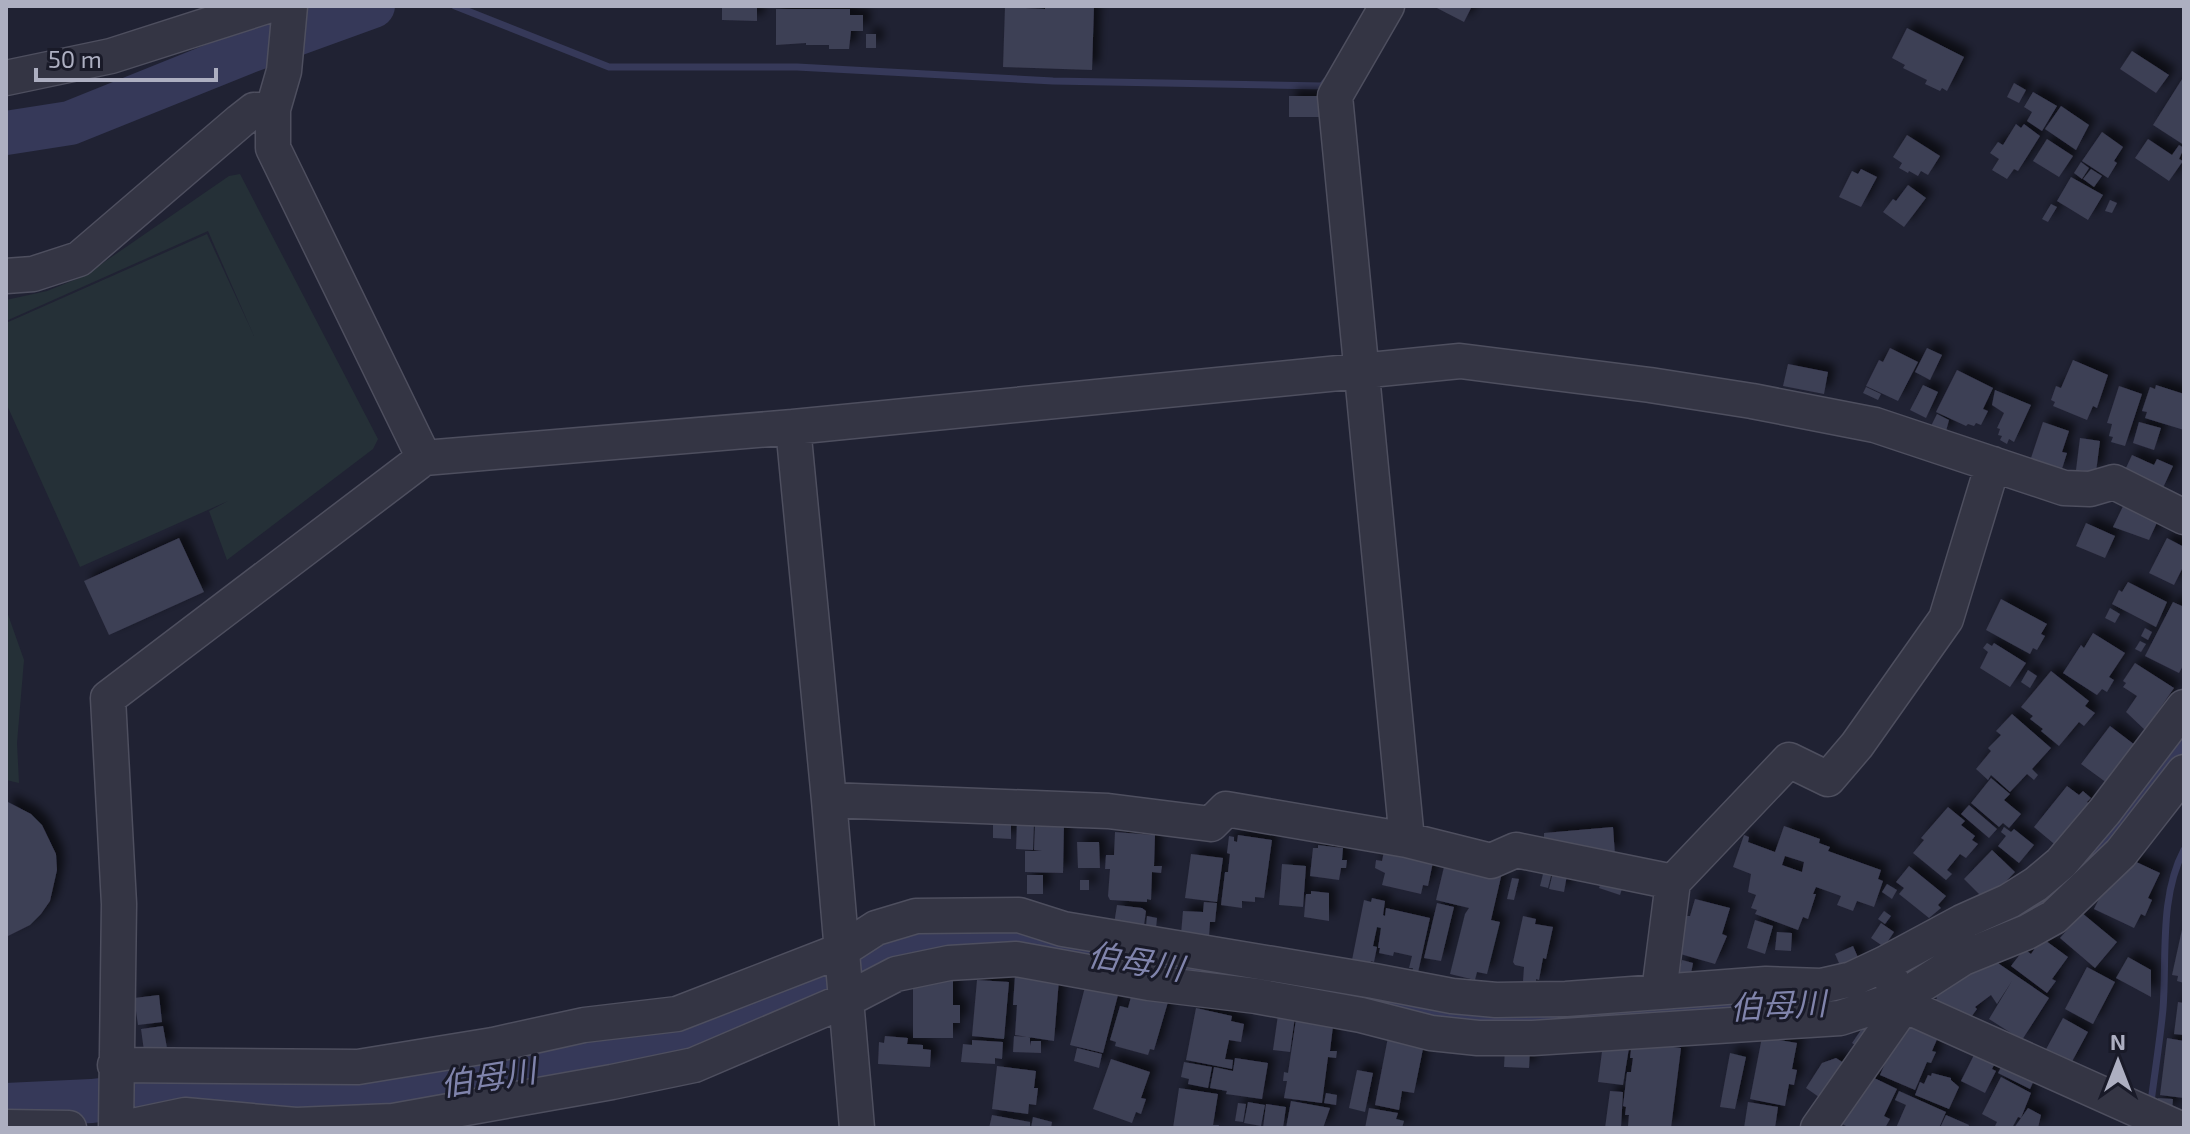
<svg xmlns="http://www.w3.org/2000/svg" width="2190" height="1134" font-family="'Exo 2','Noto Sans JP',sans-serif">
	<style>
		.green { fill: #253037 }
		.lines { fill: none; stroke-linecap: round; stroke-linejoin: round }
		.stream { stroke: #363959; stroke-width: 7 }
		.river { stroke: #363959; stroke-width: 44 }
		.building { fill: #3d3f54; fill-rule: evenodd; filter: url(#shadow) }
		.minor-casing { stroke: #4e4f5f; stroke-width: 37 }
		.minor { stroke: #343544; stroke-width: 34 }
		.labels { text-anchor: middle; dominant-baseline: central; stroke-width: 6; stroke-linejoin: round; paint-order: stroke }
		.water-label { font-size: 32px; font-style: italic; fill: #8084ac; stroke: #191a28 }
	</style>
	<defs>
		<filter id="shadow"><feDropShadow dx="7" dy="-7" stdDeviation="4" flood-color="#0009"/></filter>
	</defs>
	<rect width="100%" height="100%" fill="#202233"/>
	<path class="green" d="M240,174L378,439L373,449L227,560L209,511L228,501L80,567L6,403V323L207,234L254,336L208,231L6,321V300L47,291L84,276L229,176Z
		M6,609L24,660L17,743L19,783L6,780Z"/>
	<g class="lines">
		<path class="stream" d="M455,6L609,67H797L1053,81L1322,86L1326,81
			M2151,1102C2155,1071 2160,1040 2163,1009C2167,958 2159,897 2184,850"/>
		<path class="river" d="M6,133L70,123L249,51L373,6
			M6,1105L92,1101L182,1090L301,1097H358L561,1064L712,1034L923,944L967,939L1015,940L1152,961L1439,1014L1498,1020L1845,1000L2042,904L2071,879L2109,838L2184,733"/>
	</g>
	<path class="building" d="M722,6L757,7V21L722,20Z
		M1045,6H1094L1092,70L1003,67L1005,7L1045,9Z
		M1433,6H1472L1464,22Z
		M776,9H850V15H863V31H851L849,49H829V45H806V43L776,45Z
		M1907,28L1964,57L1947,91L1942,88L1940,91L1925,84L1927,80L1903,68L1905,65L1892,58Z
		M866,34H876V48H866Z
		M2132,51L2169,75L2156,93L2120,69Z
		M2184,76V145L2153,125Z
		M2014,83L2026,90L2019,103L2007,97Z
		M2033,92L2057,106L2042,131L2027,121L2032,112L2024,107Z
		M1289,96H1319V117H1289Z
		M2061,106L2089,125L2076,150L2045,129Z
		M2016,124L2021,128L2024,124L2040,136L2018,171L2014,169L2007,179L1992,170L1999,159L1990,153L1998,142L2003,145Z
		M2102,132L2123,147L2114,161L2117,163L2108,178L2082,161Z
		M1907,135L1940,156L1928,175L1921,171L1918,176L1909,171L1908,173L1899,168L1902,163L1893,157Z
		M2047,139L2073,156L2059,177L2033,161Z
		M2148,139L2172,155L2179,145L2184,148L2179,159L2183,161L2169,181L2135,158Z
		M2081,162L2089,168L2082,179L2074,173Z
		M1861,169L1877,177L1861,207L1839,197L1852,171L1858,174Z
		M2091,169L2102,176L2094,187L2083,179Z
		M2071,177L2103,195L2088,220L2057,201Z
		M1908,185L1926,198L1904,227L1883,212L1893,199L1896,201Z
		M2110,200L2117,203L2112,213L2105,211Z
		M2051,204L2057,207L2048,222L2042,219Z
		M1890,348L1918,362L1898,401L1866,386L1879,360L1883,362Z
		M1927,348L1942,355L1930,380L1915,372Z
		M2073,360L2108,375L2097,408L2093,406L2087,420L2053,406L2055,402L2051,400L2056,386L2061,388Z
		M1788,364L1828,372L1824,394L1783,386Z
		M1957,370L1993,388L1983,409L1988,411L1981,425L1976,423L1974,426L1968,424L1966,426L1936,412Z
		M1923,385L1938,392L1926,418L1910,410Z
		M2156,385L2184,394V430L2145,418L2147,412L2142,411L2150,387L2155,389Z
		M2119,386L2142,394L2125,446L2111,442L2113,437L2109,436L2112,424L2107,423Z
		M1866,387L1881,394L1878,400L1863,393Z
		M1995,390L2031,405L2014,442L2009,439L2007,444L2000,440L2002,436L1998,435L2000,429L1997,428L2004,413L1992,405Z
		M1937,414L1949,420L1945,435L1930,428Z
		M2043,422L2069,431L2062,452L2067,453L2061,472L2030,461Z
		M2139,422L2161,428L2154,450L2133,443Z
		M2080,438L2100,441L2096,472L2076,470Z
		M2132,455L2154,465L2157,459L2173,466L2162,490L2125,470Z
		M2126,500L2160,516L2149,540L2113,527Z
		M2086,523L2115,536L2105,558L2076,546Z
		M179,538L204,592L109,635L84,581Z
		M2167,538L2184,547V565L2174,585L2149,573Z
		M2128,582L2167,602L2156,627L2112,604L2119,590L2122,592Z
		M2001,599L2047,624L2041,634L2045,636L2037,650L2033,648L2030,654L1986,630Z
		M2173,602L2184,607V664L2179,673L2145,656Z
		M2110,608L2120,614L2115,623L2105,618Z
		M2145,628L2152,632L2148,640L2141,636Z
		M2093,633L2125,653L2109,677L2114,680L2107,692L2102,689L2097,695L2063,673L2081,645L2084,648Z
		M2140,641L2146,644L2141,652L2135,649Z
		M1987,643L1992,646L1994,643L2026,663L2010,687L1980,668L1988,652L1983,648Z
		M2135,663L2174,688L2145,730L2126,712L2137,696L2123,687L2126,683L2123,681Z
		M2028,670L2037,676L2030,688L2021,682Z
		M2051,671L2089,701L2085,706L2095,713L2084,726L2079,722L2059,746L2041,731L2043,729L2030,719L2033,716L2021,707Z
		M2012,714L2051,748L2032,769L2038,775L2034,780L2027,774L2010,792L1991,775L1988,780L1976,769L1991,751L1988,748L2001,735L1996,731Z
		M2110,726L2135,745L2107,783L2081,764Z
		M1991,778L2010,794L2004,800L2021,814L2009,828L2003,823L1999,827L1971,803Z
		M2067,786L2079,795L2083,791L2091,798L2087,802L2093,807L2059,848L2034,827Z
		M6,801L31,814L42,825L56,854L57,870L50,901L41,914L30,925L6,937Z
		M1969,805L1997,829L1989,838L1961,814Z
		M1948,807L1965,821L1961,825L1975,836L1972,840L1978,844L1966,858L1960,854L1947,870L1952,874L1946,880L1913,853L1924,840L1921,838Z
		M993,820L1011,821V839L993,838Z
		M1017,822L1034,823L1033,850L1016,849Z
		M1035,823H1064L1063,873L1025,872V851H1042L1034,850Z
		M1784,826L1820,839L1819,843L1830,847L1828,851L1881,870L1878,879L1883,881L1874,907L1857,901L1853,911L1837,905L1841,896L1816,887L1813,894H1816L1808,919L1803,917L1798,930L1755,914L1757,910L1751,908L1756,895L1748,892L1751,874L1733,867L1744,835L1749,837L1748,842L1775,852ZM1785,856L1804,862L1802,872L1782,865Z
		M1613,827L1615,855L1544,843V833Z
		M2004,827L2011,832L2014,829L2034,845L2019,863L1998,846L2006,836L2001,832Z
		M1115,832L1155,835L1154,866H1162L1161,873L1152,872L1151,900L1147,899V902L1110,900L1108,896L1110,869H1105L1106,855H1114Z
		M1238,835L1272,840L1264,898L1255,897V902L1242,901V908L1221,905L1225,872H1228L1230,854L1227,853L1229,836L1234,837V841L1237,842Z
		M1077,842H1099L1100,868H1078Z
		M1318,845L1343,848L1342,860H1347L1346,868H1341L1339,880L1310,876L1313,848H1318Z
		M1992,850L2015,872L1989,899H1984L1964,879Z
		M1384,851L1433,862L1428,886L1423,885L1421,894L1382,885L1385,873L1375,868L1376,860L1382,861Z
		M1191,854L1223,858L1217,902L1185,898Z
		M2132,860L2160,873L2148,898L2152,900L2145,916L2141,914L2134,928L2094,909L2107,882Z
		M1445,863L1501,877L1491,920L1500,922L1487,974L1477,972L1475,980L1450,974L1465,914L1469,908L1436,900Z
		M1282,864L1306,866L1303,907L1279,905Z
		M1909,866L1946,896L1938,905L1941,908L1929,918L1899,894L1904,888L1896,882Z
		M1544,870L1552,872L1548,888L1540,886Z
		M1553,872L1567,875L1564,892L1549,889Z
		M1027,875H1043V894H1027Z
		M1603,876L1624,882L1620,895L1599,888Z
		M1512,878L1519,879L1514,900L1507,899Z
		M1080,880H1089V890H1080Z
		M1887,884L1897,890L1892,899L1882,892Z
		M1311,891L1329,893V921L1304,917L1306,894H1311Z
		M1372,898L1385,901L1383,915L1385,916L1386,908L1430,918L1417,977L1411,976L1413,968H1409L1412,956L1394,952L1393,956L1379,953L1380,948H1378L1381,928L1377,927L1373,946L1377,947L1374,962L1371,961L1370,964L1352,960L1364,900L1371,902Z
		M1695,899L1730,908L1722,934L1727,936L1715,964L1677,953L1687,916H1690Z
		M1204,902L1217,903L1215,922H1210L1209,936L1181,934L1183,911L1203,912Z
		M1437,903L1454,907L1441,961L1424,958Z
		M1117,905L1142,908L1146,911L1144,925L1139,924V927L1114,924Z
		M1884,911L1891,916L1885,924L1878,919Z
		M2082,913L2117,942L2095,968L2060,938Z
		M1147,916L1157,918L1156,928L1146,926Z
		M1523,916L1536,919L1535,924L1553,927L1546,959L1543,958L1539,980L1536,979V984L1523,981L1524,967L1515,965L1513,962Z
		M1755,920L1773,926L1765,954L1747,948Z
		M1881,923L1894,932L1884,947L1871,938Z
		M2183,925L2184,926V983L2177,981L2178,976L2172,975Z
		M1777,932L1792,933L1791,951L1775,950Z
		M2042,938L2068,957L2052,979L2056,981L2047,993L2011,966L2024,949L2031,954Z
		M1853,946L1860,962L1842,970L1835,954Z
		M2128,957L2151,970V997L2116,978Z
		M1992,959L2049,998L2022,1040L1989,1019L2012,981L1997,1004L1991,995L1975,1007L1977,1009L1966,1024L1932,1008L1937,998L1932,993Z
		M1682,960L1693,963L1690,979L1678,976Z
		M2087,967L2115,982L2093,1024L2065,1009Z
		M1015,976L1059,979L1054,1041L1015,1035L1017,1005H1013Z
		M977,980L1009,982L1004,1039L972,1036Z
		M913,981H953V1005H960V1023H953V1038H913Z
		M1085,987L1118,995L1103,1053L1070,1045Z
		M1132,993L1168,1002L1154,1050L1150,1049L1148,1055L1115,1046L1116,1042L1110,1040L1120,1006L1128,1008Z
		M159,995L162,1022L138,1025L134,998Z
		M2178,1002L2184,1003V1035L2174,1034Z
		M1196,1008L1232,1016L1231,1021L1244,1024L1241,1042L1229,1040L1225,1059L1233,1060L1232,1069L1186,1060Z
		M1278,1015L1295,1017L1290,1052L1273,1050Z
		M1905,1017L1938,1037L1932,1051L1936,1052L1931,1063L1927,1062L1915,1090L1880,1075Z
		M2063,1018L2088,1032L2069,1067L2044,1053Z
		M1296,1019L1333,1026L1330,1051H1337L1336,1058L1328,1057L1322,1103L1284,1098L1287,1081H1283L1284,1072L1288,1073Z
		M163,1026L167,1048L144,1051L141,1029Z
		M1863,1027L1874,1035L1863,1051L1852,1043Z
		M885,1036L908,1038L907,1044L923,1045V1049L931,1050L930,1067L878,1064L879,1042L884,1043Z
		M1014,1036L1030,1037V1046L1031,1041H1041V1053L1013,1052Z
		M1388,1037L1424,1044L1414,1093L1402,1091L1399,1110L1375,1105Z
		M1762,1037L1797,1043L1792,1069L1797,1070L1794,1085L1789,1084L1785,1106L1750,1099Z
		M2167,1038L2184,1041V1098L2160,1095Z
		M972,1040L1003,1042L1002,1059L995,1058V1064L961,1062L963,1044L972,1045Z
		M1632,1042L1681,1048L1671,1128L1628,1126L1629,1115H1625L1626,1107L1623,1106L1627,1072H1631L1633,1058H1630Z
		M1603,1044L1629,1048L1623,1085L1598,1082Z
		M1077,1048L1102,1054L1099,1068L1074,1061Z
		M1505,1048L1530,1049L1529,1068L1504,1067Z
		M1730,1053L1746,1057L1735,1109L1720,1107Z
		M1975,1053L1995,1063L1992,1069L1996,1071L1985,1093L1961,1081Z
		M1235,1058L1268,1063L1262,1099L1226,1094L1227,1091L1210,1088L1214,1067L1233,1071Z
		M1836,1058L1850,1067L1826,1102L1806,1088L1822,1063Z
		M1111,1059L1150,1072L1141,1098L1146,1099L1141,1114L1136,1112L1132,1123L1093,1109Z
		M2005,1060L2036,1076L2030,1089L1998,1073Z
		M1184,1062L1212,1067L1208,1088L1188,1084L1189,1079L1181,1077Z
		M997,1066L1036,1071L1034,1088H1038L1036,1105L1029,1104L1028,1114L992,1109Z
		M1357,1070L1373,1073L1365,1112L1349,1108Z
		M1864,1073L1897,1089L1884,1116L1890,1119L1885,1128H1850L1840,1123Z
		M1932,1073L1951,1078V1080L1959,1087L1949,1109L1915,1095L1920,1082L1924,1084L1928,1075L1931,1076Z
		M2001,1077L2031,1093L2021,1118L2018,1117L2012,1128H1994L1997,1122L1982,1114Z
		M1179,1088L1218,1094L1213,1125H1219L1218,1128H1173Z
		M1610,1091L1623,1092L1621,1128H1605Z
		M1899,1091L1946,1112L1939,1128H1896L1906,1105L1895,1100Z
		M1326,1093L1337,1095L1336,1105L1324,1103Z
		M2158,1098L2173,1099L2172,1111L2157,1110Z
		M1291,1101L1330,1108L1323,1128H1286Z
		M1248,1102L1265,1105L1261,1126L1244,1123Z
		M1748,1102L1778,1107L1775,1128H1744Z
		M1238,1103L1246,1104L1243,1122L1235,1121Z
		M1266,1104L1286,1107L1283,1128H1263Z
		M1369,1108L1398,1113L1396,1119L1404,1121L1402,1128H1365Z
		M2028,1108L2041,1115L2038,1128H2014Z
		M992,1115L1030,1122V1128H989Z
		M1946,1115L1969,1125L1968,1128H1940Z
		M1033,1117L1052,1122L1051,1128H1031Z"/>
	<g class="lines">
		<defs>
			<path id="minor" d="M290,6L284,71L273,109V148L424,458
				M1387,6L1335,96L1407,840
				M6,78L111,56L267,6
				M6,276L33,274L79,259L240,121L254,110L273,109
				M793,427L829,800L857,1128
				M829,800L1108,811L1211,824L1226,809L1407,840L1491,861L1516,850L1673,882
				M1892,981L1904,1005L2178,1128
				M1659,992L1673,882L1789,760L1828,779L1857,745L1946,619L1993,464
				M115,1065L358,1067L493,1045L584,1025L677,1014L842,950L876,928L916,916L1019,915L1063,929L1374,981L1452,996L1496,1000L1566,999L1766,984L1821,986L1852,979L1884,964L1962,922L2009,901L2036,884L2061,863L2105,811L2184,707
				M6,1127L69,1128
				M116,1128L119,904L108,698L424,458L793,427L1460,361L1650,385L1752,401L1875,425L2064,488L2090,489L2114,482L2184,517
				M123,1128L185,1115L296,1125L393,1121L612,1082L694,1065L846,1000L896,974L949,963L1016,959L1149,983L1256,996L1361,1015L1431,1033L1478,1038H1533L1840,1018L1901,998L1963,958L2027,932L2054,917L2121,853L2184,772
				M1818,1128L1904,1005"/>
		</defs>
		<use href="#minor" class="minor-casing"/>
		<use href="#minor" class="minor"/>
	</g>
	<g class="labels">
		<g class="water-label">
			<text transform="translate(1136 960) rotate(9)">伯母川</text>
			<text transform="translate(1778 1004) rotate(-3)">伯母川</text>
			<text transform="translate(488 1076) rotate(-9)">伯母川</text>
		</g>
	</g>
	<rect width="2190" height="1134" fill="none" stroke="#adafc1" stroke-width="16"/>
	<g transform="translate(2118 1062)" stroke="#191a28" stroke-width="6" paint-order="stroke">
	<path d="M0-6L14 30L0 20L-14 30Z" fill="#adafc1"/>
	<text y="-12" font-size="22" font-weight="bold" text-anchor="middle" fill="#adafc1">N</text>
	</g>
	<path d="M36 68v12h180v-12" fill="none" stroke="#adafc1" stroke-width="4"/>
	<text x="48" y="68" font-size="24" fill="#adafc1" stroke="#191a28" stroke-width="6" paint-order="stroke">50 m</text>
</svg>
